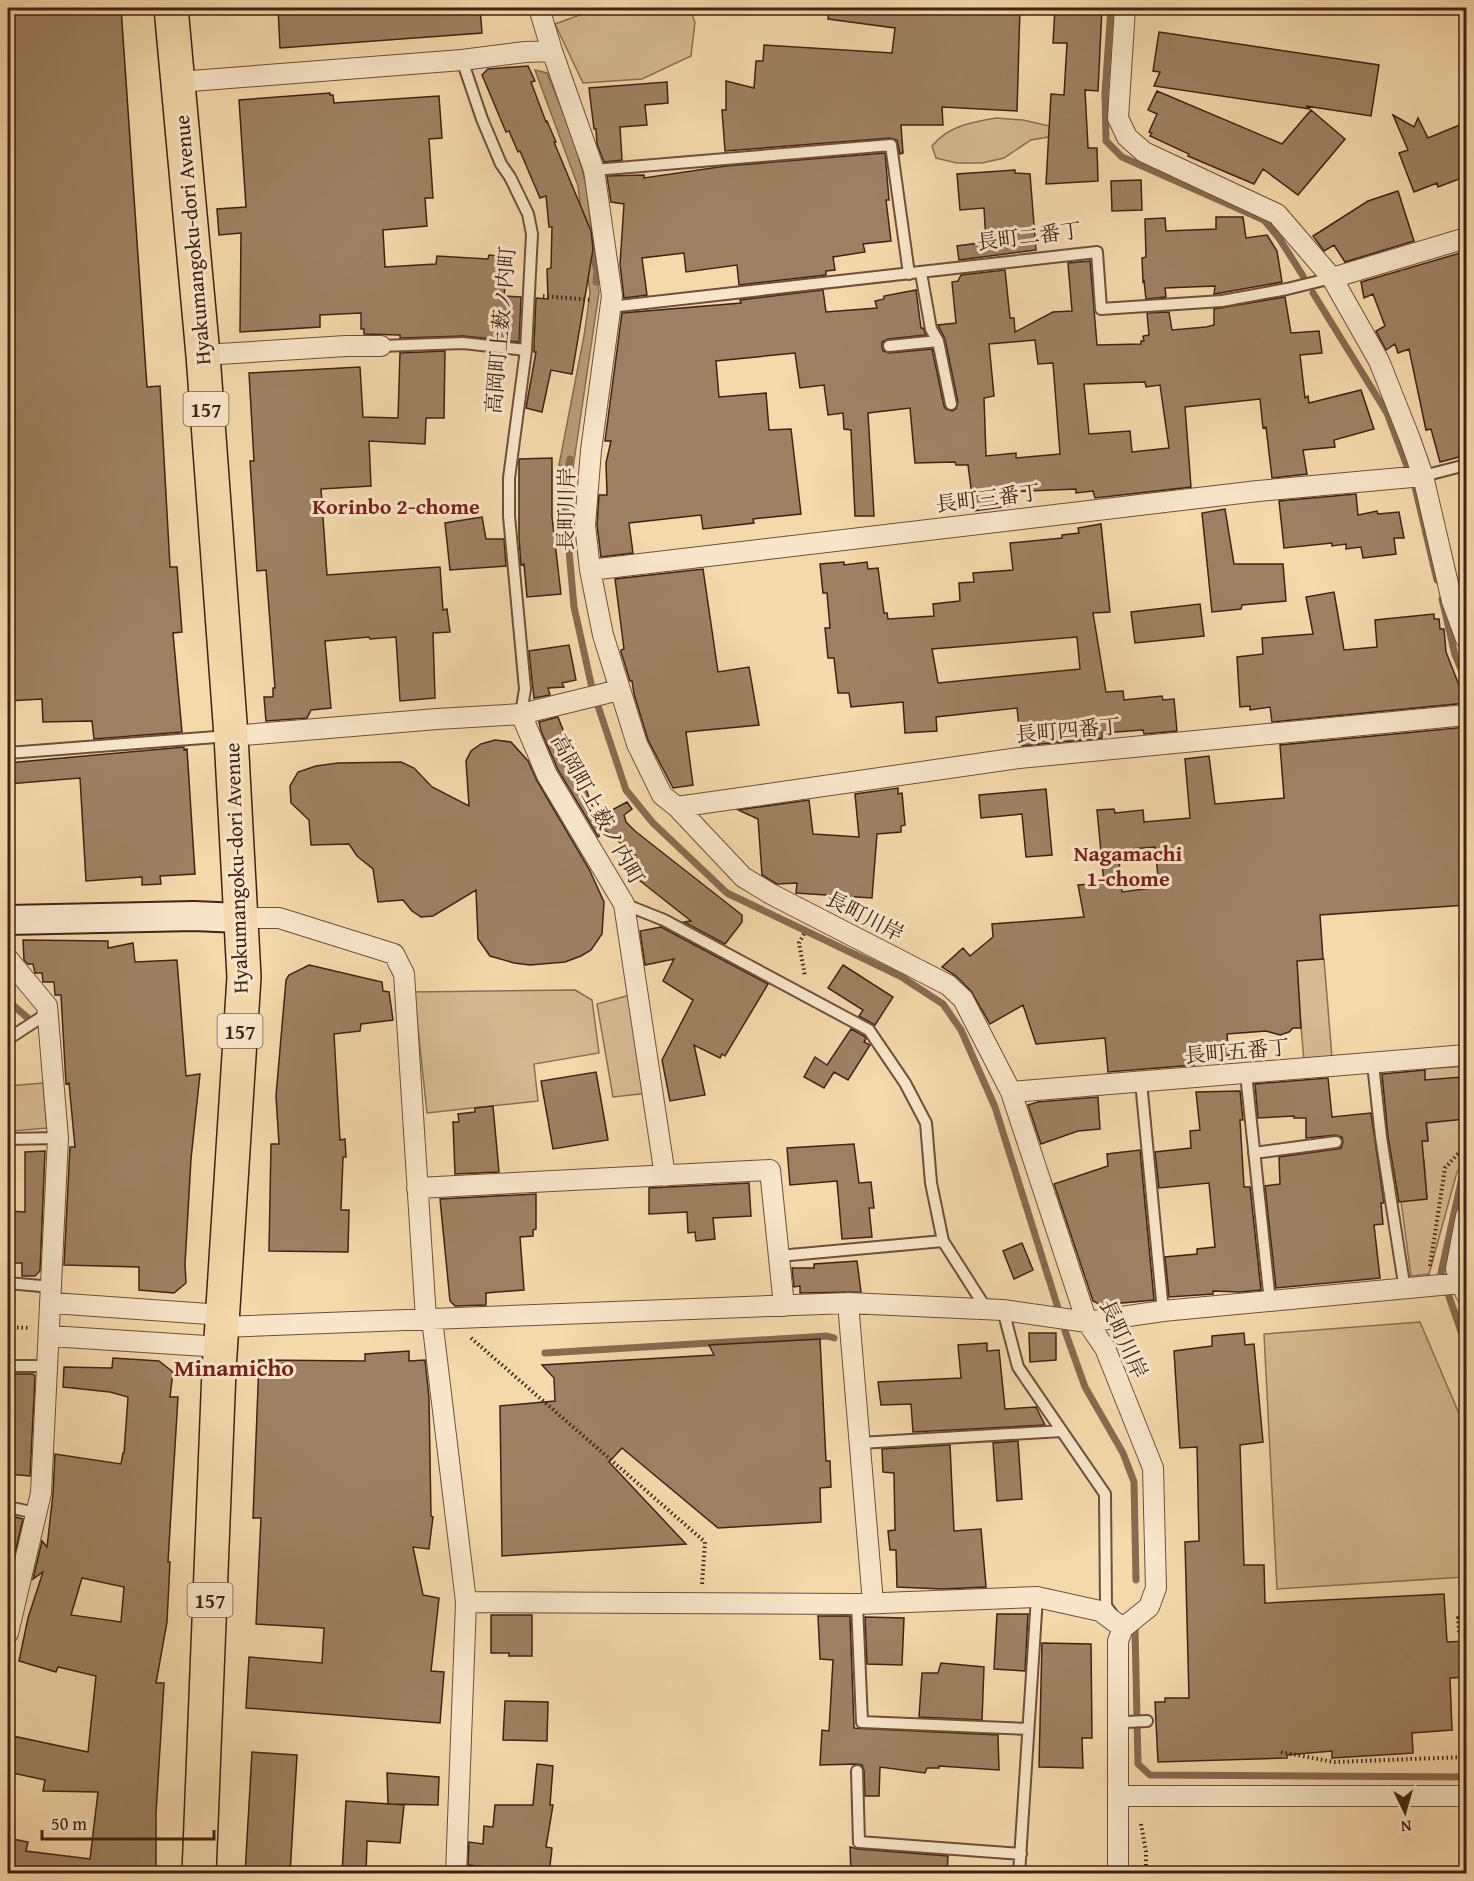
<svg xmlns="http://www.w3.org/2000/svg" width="1474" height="1881" font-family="'Gentium Book Plus','Noto Serif JP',serif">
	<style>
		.green { fill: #d6ba93; stroke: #8c6e54; stroke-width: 1.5 }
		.water { fill: #b79b79; stroke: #886b51; stroke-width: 1.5 }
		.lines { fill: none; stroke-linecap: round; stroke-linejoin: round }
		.stream { stroke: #886b51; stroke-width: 7 }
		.building { fill: #9e8164; stroke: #412214; stroke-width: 1.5; fill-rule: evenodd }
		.lane-casing { stroke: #6e503a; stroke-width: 14 }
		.street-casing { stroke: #6e503a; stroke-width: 22 }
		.secondary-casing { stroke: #412214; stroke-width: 32 }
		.highway-casing { stroke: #412214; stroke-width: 36 }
		.path { stroke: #412214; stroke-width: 4; stroke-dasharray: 1.5 3; stroke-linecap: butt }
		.lane { stroke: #f8e6ca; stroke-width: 10 }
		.street { stroke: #f8e6ca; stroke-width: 20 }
		.secondary { stroke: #f8e6ca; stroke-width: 28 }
		.highway { stroke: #f4d9ad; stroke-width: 33 }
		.labels { text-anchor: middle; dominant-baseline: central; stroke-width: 6; stroke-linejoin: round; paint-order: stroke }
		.shield { fill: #f8e6ca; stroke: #785d4b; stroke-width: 1.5 }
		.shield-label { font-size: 20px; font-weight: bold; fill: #412214 }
		.street-label { font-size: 21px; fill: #412214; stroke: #f8e6ca }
		.neighbourhood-label { font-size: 22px; font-weight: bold; fill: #7a1f14; stroke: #f8e6ca }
		.quarter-label { font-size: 24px; font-weight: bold; fill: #7a1f14; stroke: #f8e6ca }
	</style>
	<rect width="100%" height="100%" fill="#f4d9ad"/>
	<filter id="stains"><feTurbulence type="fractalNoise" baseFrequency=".00333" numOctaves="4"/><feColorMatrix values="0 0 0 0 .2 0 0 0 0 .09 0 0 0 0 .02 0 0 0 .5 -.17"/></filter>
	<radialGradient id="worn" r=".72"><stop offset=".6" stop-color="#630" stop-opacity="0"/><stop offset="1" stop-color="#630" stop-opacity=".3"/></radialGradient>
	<path class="green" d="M599,8H689L695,22L691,56L642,79L583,83L555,24Z
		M996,118L1023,120L1054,127V136L1031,140L1004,158L982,163H957L936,158L932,146C948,126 972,122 996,118Z
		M1295,959H1324L1332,1058L1304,1061Z
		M575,990L592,1000L599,1053L534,1064L538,1101L427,1113L414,992Z
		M630,995L649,1093L613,1097L597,1004Z
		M1466,1066V1161L1457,1172L1429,1274L1411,1276L1401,1201L1427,1198L1424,1160L1396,1143L1428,1141L1424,1069Z
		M43,1083L47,1128L12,1131L8,1086Z
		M1420,1322L1466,1430V1536L1464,1577L1277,1589L1264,1334Z"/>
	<path class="water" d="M535,70L547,73L574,139L586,185L599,292L573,468L559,465L584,336L590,293L578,186Z"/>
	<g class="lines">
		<path class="stream" d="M1111,8L1105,93L1106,141L1122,157L1264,220L1279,238L1303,276
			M594,257L597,271L596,282
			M1313,293L1387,413L1415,487L1437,580
			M570,459L564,494L574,607L592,688L626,790L653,823L727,893L900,976L943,1004L961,1030L995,1107L1058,1308
			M1442,599L1455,655L1466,681
			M8,1001L29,1019
			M1466,1172L1462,1177L1441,1273L1466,1346
			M1065,1331L1085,1387L1123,1453L1134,1482L1136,1580
			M545,1353L827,1336L834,1338
			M1135,1628L1138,1764L1150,1775L1466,1777"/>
	</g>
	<path class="building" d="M8,8H121L147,387L160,386L170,567H177L182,632L173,633L182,732L94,739L92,721L43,722L42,699L8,701Z
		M278,8H480L482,33L280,48Z
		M829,8H1020L1017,111L942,107L943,125H901L903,153L900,154L897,140L890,138L725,151L722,110H726V81L754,88L756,61H763L764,45L892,53L895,28L828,19Z
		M1055,8H1102L1098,91L1085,90L1088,148H1097L1098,181L1046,184L1051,94L1064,95L1067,43H1053Z
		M1159,32L1379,65L1371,116L1306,106L1310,109L1154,86L1160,72L1153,71Z
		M528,66L535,81L531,82L546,122L547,121L556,142H554L591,231L593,249L572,374L551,370L542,412L526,408L536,352H534V344L536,298L548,299L547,269L551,268L552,227H549L546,196L540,198L520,151L518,152L509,131L506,132L482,75L488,69Z
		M667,82L668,103L645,105L647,125L620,127L622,160L604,162L597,144L596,129H594L589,88Z
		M1157,91L1282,144L1311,110L1345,139L1298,195L1263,169L1254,184L1188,156L1189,154L1150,136L1152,133L1149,132L1157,114L1148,110Z
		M330,93V95H333L334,103L439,96L442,138L429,139L433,198H425L427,226L383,230L385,267L436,264L437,256L488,259L489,255L508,257L504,296L521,297L519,342L464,336L400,338V335L364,334V329H361V313L320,315V327L240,332L241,233L219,235L217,209L246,207L239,100Z
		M1393,115L1414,127L1418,118L1428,138L1462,124L1467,134V176L1438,187L1437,183L1414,192L1399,153L1408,150Z
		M885,153L889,200H886L891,241L863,244L865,252L833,257L835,270L826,271V275L739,285L737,265L686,272L684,253L642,258L647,295L624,298L620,264L624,204L611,202L607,176L644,175V178L726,166Z
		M1015,170V173L1030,174L1036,250L959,260L957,246L986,242L984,208L960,210L957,174Z
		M1141,180L1142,210L1112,211L1111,181Z
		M1398,191L1414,241L1345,262L1334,245L1324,251L1313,236L1368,201Z
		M1216,217H1243L1246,238L1267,235L1277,251L1282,282L1214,294L1215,286L1165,288L1166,297L1146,299L1144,281L1143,282L1142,258L1146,257L1145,219L1165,218L1166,231L1216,229Z
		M1467,251V455L1440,462L1431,429L1426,430L1409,349L1398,353L1395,344L1386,350L1376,331L1385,326L1373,294L1364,298L1361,282Z
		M1090,261L1097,345L1141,344V341H1144L1143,336L1149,335L1147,313L1169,312L1172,330L1206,327L1214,325V309L1285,297L1291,333L1319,331L1322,353L1300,355L1305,398L1308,396L1309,403L1361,390L1374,429L1334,440L1335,447L1303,450L1307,474L1272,478L1266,427L1263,428L1260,399L1185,407L1191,487L1095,498L1093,491L1076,493V489L1007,492L1009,506L974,511L968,465H956L955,462L915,463L910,408L868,413L874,516H855L851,430L844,429L843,413L828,415L824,385L800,388L795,353L716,361L719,397L766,393L769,430L791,429L801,514L753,519L754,523L703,529L701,515L629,523L633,553L601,557L597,525L599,495H607L606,463L611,441H605L622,313L741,303L740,300L823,290L826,312L877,308L875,301L884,299V296L916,290L921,328H923L926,335L888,339L882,342V347L883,351L889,353L932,349L944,406L946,409L952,411L956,409L958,402L945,339L938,325L956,323L952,282L958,281L961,275L1005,270L1010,318H1014L1015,332L1053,312L1072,311L1068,263ZM1035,340L1038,364L1053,363L1060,454L1016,458V453L986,456L984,398L994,396L989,344ZM1145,382L1146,387L1160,385L1169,448L1132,452L1130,431L1089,434L1084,384Z
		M445,351L444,418H426L425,444L369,441L371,486L321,489L327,575L440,567L443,610L447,609L450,632L433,633L435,698L400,701L396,637L370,639L369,637L325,641L331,708L311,710L307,718L266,721L264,697H273V688H275L266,570L257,571L250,461H254L249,373L360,367L363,417L398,418L400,353Z
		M552,458V517L561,594L527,597L524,564L521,565L519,538V459Z
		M1356,494L1358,515L1377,511L1378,514L1399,512L1404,538H1394L1396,554L1363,558L1361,547L1346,549V544L1332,546V543L1284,548L1279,501Z
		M1225,509L1234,564H1283L1286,601L1242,605L1241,609L1212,612L1202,513Z
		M482,517L486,539H504L506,566L450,570L445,523Z
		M1101,524L1110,612L1093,613L1106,692L1123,691L1124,700L1162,696L1163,700L1174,699L1177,731L1144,734L1143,730L1102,733V738L1021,746L1017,708L936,717L937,731L905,733L903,702L851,707L849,693H838L834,658H828L825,628H830L827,593H823L820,564L844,562V565L867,562L868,569L878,568L884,613H887L888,619L934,616L933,604L960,601L959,583L974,582L973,573L1013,570L1010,543L1062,538V535L1079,533L1078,528ZM1077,637L1080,669L938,683L932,649Z
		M703,569L718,672L749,667L759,725L686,732L693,785L673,788L648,740L634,694L632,681H630L621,652V650L624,649L615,579Z
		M1334,592L1344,650L1377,647L1375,620L1434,614V619H1439L1440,629H1444L1446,652L1466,703L1272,722L1270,707L1250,710V706L1240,707L1237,657L1263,654L1262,638L1313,634L1306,597Z
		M1200,604L1204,636L1135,643L1131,612Z
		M569,645L576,680L562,683L564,687L548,688L550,695L534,698L529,651Z
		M558,717L597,818L627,802L632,809L624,815L626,822L635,831L742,915V922L725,944L684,922L691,921L625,869L636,856L606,831L598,837L558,770L541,731L539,722Z
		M1467,727V905L1320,915L1323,959L1297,961L1301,1028H1293L1289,1032L1280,1035L1266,1031L1227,1034L1229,1056L1194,1058V1065L1108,1072L1105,1038L1036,1044L1023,1005L990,1024L971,991L956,976L942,967L963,948L970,956L993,937L992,924L1084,917L1078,885L1104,883L1097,810L1114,809L1115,813L1143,810L1144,822L1190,818L1185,759L1209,756L1215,804L1284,798L1280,745ZM1155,847L1159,887L1122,892L1118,850Z
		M495,740L511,742L528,761L537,781L589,869L604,902L602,934L591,950L581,956L565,962L530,965L514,963L490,956L478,939L476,890L433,916L421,917L412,911L403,900L378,902L373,869L357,856L349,844L311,845L309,820L291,803L290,786L298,772L316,766L338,763L401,762L414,768L432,787L469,806L466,761L471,751L481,744Z
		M184,747V750L187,749L195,874L160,876L161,884L142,885V877L86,881L80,778L8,784V763Z
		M898,788V794L902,793L905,825L901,826V832L877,834L872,898L796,893L797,883L777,884L762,875L758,819L738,810L809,800L813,834L859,837L855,794Z
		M1046,789L1052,855L1026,857L1022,814L981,818L979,795Z
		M661,927L768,984L725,1056L722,1054L720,1058L694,1045L705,1095L670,1101L662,1060L693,1000L663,981L674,959L645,965L640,931Z
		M23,940L108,941V948L133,943L135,962L177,960L186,1076L200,1074L191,1159L185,1264L186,1283L174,1293L139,1290V1267L64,1265L70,1147H75L69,1083L66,1084L61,995H55L54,982H43L42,973H35L33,964H28L24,960Z
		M309,965L382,982L383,991L389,992L393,1020L361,1024L360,1031L334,1034L340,1140L345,1139L346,1157H343L341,1210H349L348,1252L269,1251L271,1144H279L276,1096L286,980L289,975Z
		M843,965L893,997L875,1025L859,1016L863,1010L828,988Z
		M851,1029L864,1036L866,1039L864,1042L870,1045L848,1080L834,1072L824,1088L804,1077L815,1057L827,1065Z
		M1425,1070V1080L1462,1077L1465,1119L1426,1123L1428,1141H1422L1427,1199L1399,1202L1388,1136L1382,1074Z
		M596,1072L608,1140L553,1149L541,1081Z
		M1328,1078L1332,1117L1371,1113L1384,1203H1381L1383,1224L1374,1225L1380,1278L1276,1288L1265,1186L1280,1184L1279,1157L1337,1149L1341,1148L1343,1142L1342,1137L1336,1135L1306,1138V1118H1294V1116L1258,1118L1255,1084Z
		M1240,1091L1243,1120H1240L1244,1187H1250L1261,1290L1240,1292L1213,1291V1294L1169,1297L1165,1257L1197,1254V1249L1215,1247L1209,1183L1159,1188L1155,1152L1191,1148L1190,1131L1200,1130L1196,1092Z
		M1098,1097L1100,1129L1078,1131L1041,1144L1028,1105L1038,1102Z
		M493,1106L499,1172L455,1174L453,1122H459L458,1114L475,1112V1108Z
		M854,1144L859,1183L871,1182L874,1208H869L872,1237L842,1239L837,1181L790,1185L787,1148Z
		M1140,1150L1154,1300L1101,1305L1093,1301L1054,1184L1108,1166L1107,1154Z
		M45,1151L40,1271L35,1276H22V1263H8V1211L25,1212V1152Z
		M749,1183L751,1216L713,1218L715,1239L696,1241L695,1232L688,1233L687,1212L649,1214V1188Z
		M536,1194V1229L533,1230V1236L520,1237L524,1290L486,1293V1305L455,1306L450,1301L440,1199Z
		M1022,1243L1033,1270L1014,1279L1003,1251Z
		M857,1261L861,1292L800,1293V1286L794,1287L792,1268H814V1264Z
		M1029,1333H1056V1360L1030,1362Z
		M1244,1333L1245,1345L1254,1344L1263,1442L1240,1445L1244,1565H1264L1265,1603L1444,1594L1447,1642L1467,1641V1677L1450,1678L1452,1730L1412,1733L1413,1753L1332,1758V1751L1287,1755V1758L1158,1762L1155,1702H1165V1698H1189L1185,1542L1199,1541L1197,1447L1180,1448L1174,1351L1212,1346V1336Z
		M820,1339L826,1461H830L831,1487L820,1488L821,1522L718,1528L622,1448L609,1462L686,1544L502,1556L500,1406L555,1401L554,1378L542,1365L714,1355L709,1345Z
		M987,1343V1351L999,1350L1005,1409L1036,1407L1045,1425L913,1432L911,1404L881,1405L878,1382L961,1378L958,1345Z
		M409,1351V1361L425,1360L429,1398L431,1516L433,1517L429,1549L413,1547L423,1595L439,1598L431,1671L444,1672L440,1723L246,1708L249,1657L322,1663L324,1628L256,1624L261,1518H253L259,1360L365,1361V1354Z
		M113,1358L159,1361L173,1372L170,1397H178L168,1562H170L167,1622L156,1683H164L156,1813V1874H8V1838L28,1842L26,1851L90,1859L98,1792L43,1791L45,1780L8,1772V1735L88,1752L96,1676L58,1667L56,1672L19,1661L28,1618L43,1572L33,1579L42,1541L47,1547L53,1494L55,1454L121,1464L123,1453H124L128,1397L110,1392L63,1387L64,1367L112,1368ZM82,1578L124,1587L121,1622L71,1615Z
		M8,1374H33L35,1376L30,1476L8,1474Z
		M1018,1441L1022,1499L997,1501L993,1443Z
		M950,1445L954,1531L981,1529L986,1587L943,1589L897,1587L896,1550H890L888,1531L895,1530L894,1473L883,1472L882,1449Z
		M8,1515L23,1519L8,1583Z
		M997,1614H1028L1025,1671L994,1669Z
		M491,1615H532V1656H509V1653H491Z
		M818,1616H850L854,1728L998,1735L999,1770L939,1766V1768H927L925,1773L880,1767L879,1796H865L864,1771L862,1765L857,1764L820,1765L822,1730L829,1731L833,1660L820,1659Z
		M865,1617L904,1618L902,1665L867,1664Z
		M1042,1643L1091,1644L1092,1738H1082L1083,1768L1039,1767Z
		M941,1663L984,1667L982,1720L919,1717L922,1673H938Z
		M505,1701L548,1702L547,1741L503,1740Z
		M252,1752L297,1755L290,1874H245Z
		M537,1764L553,1766L550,1805H553L546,1847L552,1848L549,1874L468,1865L469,1842L483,1844L484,1826L493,1827L495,1805H533Z
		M387,1773L439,1777L438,1805L388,1804Z
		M346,1801L404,1805L400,1843L367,1841L366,1874H342Z
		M850,1847L858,1849L948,1856L947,1874L851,1873Z"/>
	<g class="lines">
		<defs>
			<path id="lane" d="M462,60L482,119L501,164L510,177L528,214L532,234L526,350L509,478V516L525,689L521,714
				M594,170L891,145L909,274
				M921,273L931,329L938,341L951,404
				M610,307L1097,252L1101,309L1222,301L1287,289L1332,278
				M381,346L463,343L526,350
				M889,346L938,341
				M1423,476L1466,465
				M8,753L229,736
				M624,904L664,920L869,1030L905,1083L926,1123L931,1183L943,1241L987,1310
				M8,1039L48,1013
				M1373,1064L1381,1137L1405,1290
				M1246,1074L1270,1302
				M1141,1082L1163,1311
				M8,1139L58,1138
				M1254,1153L1336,1142
				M779,1256L943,1241
				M8,1283L52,1287
				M1003,1310L1018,1367L1105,1494L1106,1606L1112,1614
				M8,1366H48
				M860,1443L1062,1431
				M8,1507L36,1513
				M857,1604L862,1722L1028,1729
				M1126,1722L1147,1721
				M857,1771L859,1842L1021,1854
				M1019,1874L1037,1597"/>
			<path id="street" d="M539,8L552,51L594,170L612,296L591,450L585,525L590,570L603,635L637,744L662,795L677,807L743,877L771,894L948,985L963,999L1011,1092L1087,1322L1105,1348L1153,1468L1156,1588L1149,1607L1123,1628L1118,1641V1874
				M1125,8L1118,118L1127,137L1144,152L1277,214L1332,278L1379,361L1410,439L1423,476L1452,601L1466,639
				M178,82L462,60L525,52L552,51
				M1332,278L1466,238
				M203,355L346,346H381
				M590,570L1258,491L1423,476
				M521,714L547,775L624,904L665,1176
				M231,736L437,719L521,714L607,693L618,688
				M677,807L1019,758L1466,715
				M240,918H279L394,954L404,974L426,1319
				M8,959L47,1006L58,1138L41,1493L8,1633
				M1011,1092L1466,1055
				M417,1188L770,1170L784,1306
				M1466,1216L1456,1269L1466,1294
				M52,1303L223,1315
				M848,1303L873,1603
				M432,1319L466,1602L456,1874
				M223,1327L848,1303L1003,1310L1087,1322L1163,1311L1462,1283
				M50,1336L221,1347
				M466,1602L857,1604L1037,1597L1100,1611L1123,1628
				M1118,1796H1466"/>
			<path id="secondary" d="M8,920L194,916L240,918"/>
			<path id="highway" d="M171,8L203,355L231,736L244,977L219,1370L199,1874"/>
		</defs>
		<use href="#lane" class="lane-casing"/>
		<use href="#street" class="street-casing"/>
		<use href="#secondary" class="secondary-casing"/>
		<use href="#highway" class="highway-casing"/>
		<path class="path" d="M543,296L592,300
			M804,934L799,943L805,976
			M1430,1266L1445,1168L1466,1145
			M8,1327L29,1328
			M471,1338L705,1542L702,1584
			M1459,1632L1458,1618H1466
			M1281,1752L1334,1762L1466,1757
			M1141,1824L1146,1852V1874"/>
		<use href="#lane" class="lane"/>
		<use href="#street" class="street"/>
		<use href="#secondary" class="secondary"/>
		<use href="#highway" class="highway"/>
	</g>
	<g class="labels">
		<g class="shield">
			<rect x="183.5" y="392" width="45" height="34" rx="4.5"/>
			<rect x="217.5" y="1014" width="45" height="34" rx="4.5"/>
			<rect x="187.5" y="1583" width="45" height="34" rx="4.5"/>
		</g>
		<g class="shield-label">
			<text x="206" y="409">157</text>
			<text x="240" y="1031">157</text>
			<text x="210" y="1600">157</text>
		</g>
		<g class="street-label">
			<text transform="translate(1029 236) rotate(-7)">長町二番丁</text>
			<text transform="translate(192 240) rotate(-95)">Hyakumangoku-dori Avenue</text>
			<text transform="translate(500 330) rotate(-85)">高岡町上薮ノ内町</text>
			<text transform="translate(988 498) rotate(-7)">長町三番丁</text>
			<text transform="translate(566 509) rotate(-89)">長町川岸</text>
			<text transform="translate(1068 730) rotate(-5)">長町四番丁</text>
			<text transform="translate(598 809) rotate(61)">高岡町上薮ノ内町</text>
			<text transform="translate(236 868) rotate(-92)">Hyakumangoku-dori Avenue</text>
			<text transform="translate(865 916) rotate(27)">長町川岸</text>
			<text transform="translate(1237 1051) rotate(-5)">長町五番丁</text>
			<text transform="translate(1124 1339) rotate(65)">長町川岸</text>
		</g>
		<g class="neighbourhood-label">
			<text x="396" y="506">Korinbo 2-chome</text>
			<text x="1128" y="853">Nagamachi<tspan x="1128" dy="25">1-chome</tspan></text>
		</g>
		<g class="quarter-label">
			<text x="234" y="1367">Minamicho</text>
		</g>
	</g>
	<rect width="1474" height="1881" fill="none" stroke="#f4d9ad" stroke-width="30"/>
	<rect x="9" y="9" width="1456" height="1863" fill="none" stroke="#412214" stroke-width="3"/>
	<rect x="15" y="15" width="1444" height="1851" fill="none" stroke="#412214" stroke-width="1.5"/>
	<g transform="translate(1405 1812) rotate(175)" stroke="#f8e6ca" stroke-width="4.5" paint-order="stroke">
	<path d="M0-4.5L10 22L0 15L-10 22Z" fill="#412214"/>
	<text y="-9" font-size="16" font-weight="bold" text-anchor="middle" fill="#412214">N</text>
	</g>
	<path d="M42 1830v9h172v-9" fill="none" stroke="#412214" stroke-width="3"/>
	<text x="51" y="1830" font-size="18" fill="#412214" stroke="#f8e6ca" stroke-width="4.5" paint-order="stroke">50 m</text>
	<rect width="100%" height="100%" filter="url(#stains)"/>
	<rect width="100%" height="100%" fill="url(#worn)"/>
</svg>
